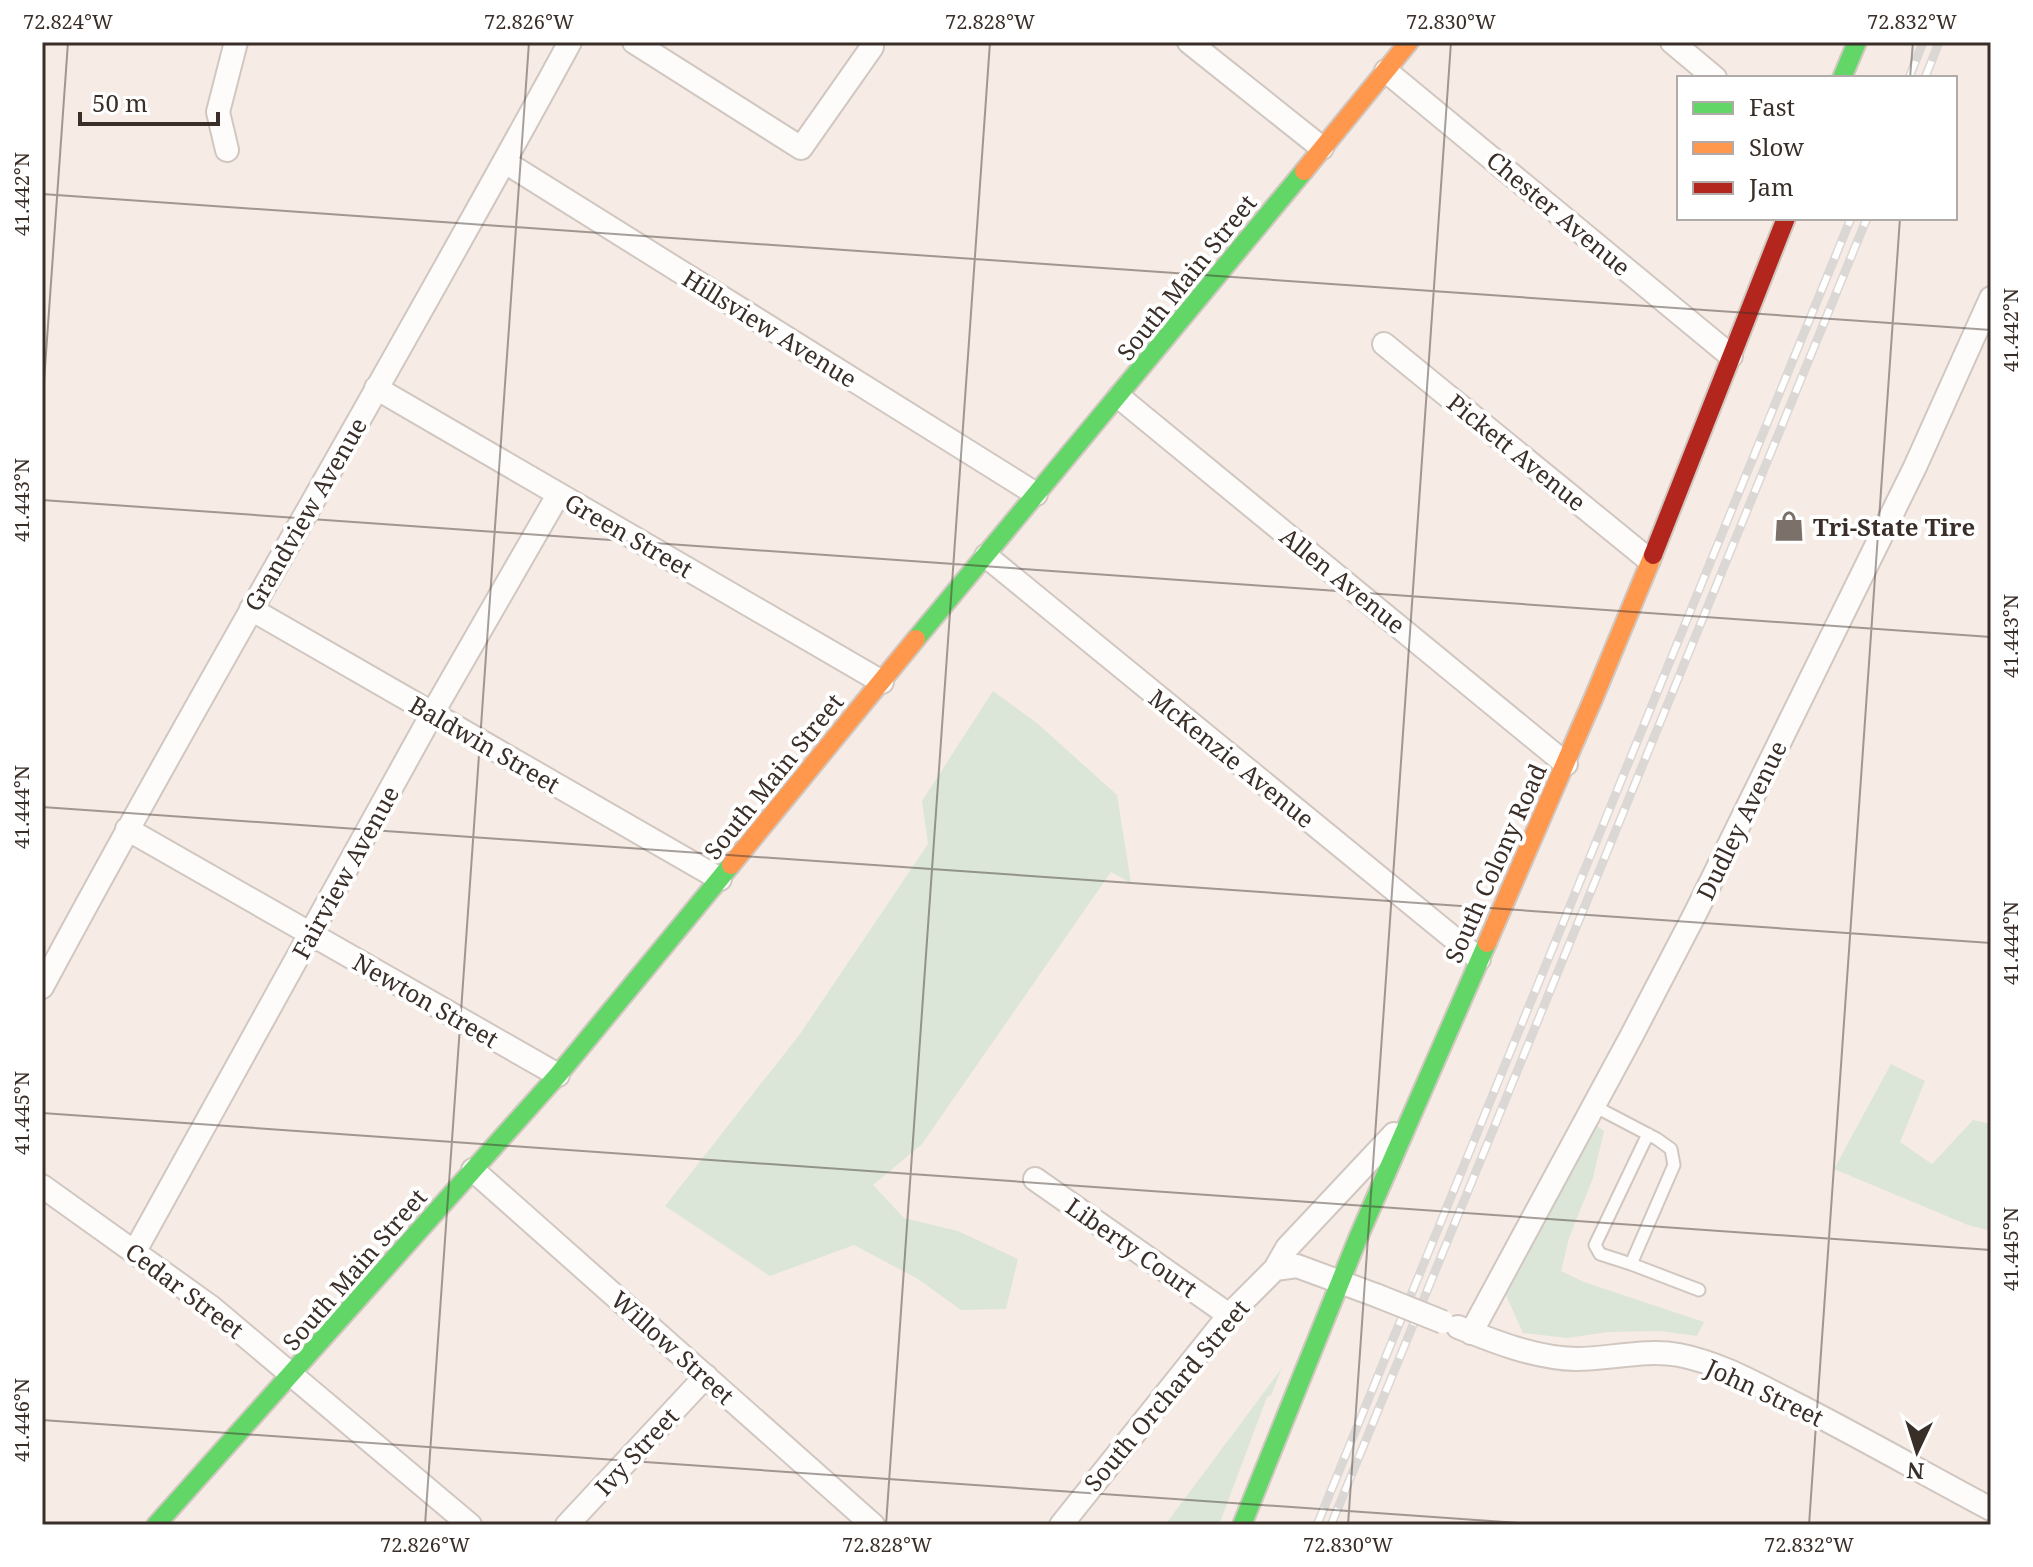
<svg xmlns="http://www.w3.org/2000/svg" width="2033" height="1567" font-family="'Noto Serif',serif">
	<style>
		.green { fill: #dbe6d9 }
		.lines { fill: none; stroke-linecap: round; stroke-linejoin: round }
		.lane-casing { stroke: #d1c7c1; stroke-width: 15 }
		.street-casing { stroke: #d1c7c1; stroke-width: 26 }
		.fast-casing { stroke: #d1c7c1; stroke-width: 22 }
		.slow-casing { stroke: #d1c7c1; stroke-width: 22 }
		.jam-casing { stroke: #d1c7c1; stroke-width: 22 }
		.lane { stroke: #fefcfb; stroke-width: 11 }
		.street { stroke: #fefcfb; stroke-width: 22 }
		.fast { stroke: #63d668; stroke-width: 18 }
		.slow { stroke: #ff974d; stroke-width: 18 }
		.jam { stroke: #b3261e; stroke-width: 18 }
		.rail-casing { stroke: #dbd7d5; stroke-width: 9 }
		.rail { stroke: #fff; stroke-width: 6; stroke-dasharray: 18; stroke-linecap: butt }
		.street-bridge-casing { stroke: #d1c7c1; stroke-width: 26; stroke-linecap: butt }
		.street-bridge { stroke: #fefcfb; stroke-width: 22 }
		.ticks { fill: none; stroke: #3a2e28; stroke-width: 2; stroke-opacity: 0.45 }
		.labels { text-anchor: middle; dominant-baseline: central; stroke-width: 8; stroke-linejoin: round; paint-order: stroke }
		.street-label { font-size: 24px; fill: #3a2e28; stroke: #fff }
		.poi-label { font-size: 24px; font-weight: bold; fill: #3a2e28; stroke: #fff; text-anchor: start }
		.neatline { fill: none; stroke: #3a2e28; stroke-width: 3 }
		.ticks-label { font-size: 20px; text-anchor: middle; fill: #3a2e28 }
	</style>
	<rect width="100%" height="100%" fill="#f6ebe5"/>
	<path class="green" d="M993,691L1038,724L1117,795L1131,883L1111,872L922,1144L873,1185L904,1218L958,1231L1018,1259L1006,1309L961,1310L918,1279L854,1245L770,1276L665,1206L800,1034L928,844L922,801Z
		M1891,1064L1925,1081L1900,1142L1932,1164L1973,1120L1991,1124V1231L1968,1225L1834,1169Z
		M1597,1126L1604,1131L1593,1178L1569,1238L1561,1271L1584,1282L1704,1322L1697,1336L1660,1331L1608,1332L1567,1338L1523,1333L1505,1293Z
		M1282,1368L1271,1395L1267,1397L1219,1525H1165Z"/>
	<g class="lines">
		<defs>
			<path id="lane" d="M1594,1106L1657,1139L1671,1149L1674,1165L1631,1264L1699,1290
				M1631,1264L1600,1254L1595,1245L1648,1134"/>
			<path id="street" d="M634,42L801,148L872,47
				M1189,42L1322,148
				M1672,42L1715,78
				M1386,71L1731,356
				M227,150L218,112L236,42
				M505,162L1036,494
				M1384,344L1649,560
				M376,388L882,682
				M1119,397L1566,764
				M986,556L1479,959
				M251,609L720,879
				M127,829L558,1075
				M42,987C213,669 398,359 570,42
				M473,1170L873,1525
				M1035,1179L1229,1315
				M42,1186L211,1307L470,1525
				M135,1251L432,714L558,495
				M1275,1269L1297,1266L1378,1296
				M1458,1327C1495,1342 1535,1358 1576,1359C1610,1359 1645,1349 1679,1355C1720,1363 1756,1384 1792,1402C1859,1436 1925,1474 1991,1509
				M1471,1333L1632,1035L1696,912L1915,467L1991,298
				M567,1525L706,1376
				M1061,1525L1229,1315L1275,1269L1287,1248L1394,1134"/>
			<path id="fast" d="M1842,78L1857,42
				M916,639L1304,171
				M156,1525L558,1075L731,865
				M1242,1525L1358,1238L1487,943"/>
			<path id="slow" d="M1304,171L1409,42
				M731,865L916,639
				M1487,943L1594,697L1653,555"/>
			<path id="jam" d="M1653,555L1786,218"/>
		</defs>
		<use href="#lane" class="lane-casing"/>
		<use href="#street" class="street-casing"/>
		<use href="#fast" class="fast-casing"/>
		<use href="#slow" class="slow-casing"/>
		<use href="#jam" class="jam-casing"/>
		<use href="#lane" class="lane"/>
		<use href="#street" class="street"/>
		<use href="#fast" class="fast"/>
		<use href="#slow" class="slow"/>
		<use href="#jam" class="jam"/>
		<defs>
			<path id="rail" d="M1909,78L1923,42
				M1925,78L1939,42
				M1317,1525L1851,218
				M1331,1525L1867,218"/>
		</defs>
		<use href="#rail" class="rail-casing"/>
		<use href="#rail" class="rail"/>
		<defs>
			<path id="street-bridge" d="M1378,1296L1443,1322"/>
		</defs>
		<use href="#street-bridge" class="street-bridge-casing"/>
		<use href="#street-bridge" class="street-bridge"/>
	</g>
	<path class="ticks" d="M1910,78L1913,42M42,194L1991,330M42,410L68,42M42,500L1991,637M42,807L1991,943M42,1113L1991,1250M42,1420L1548,1525M425,1525L529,42M886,1525L990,42M1348,1525L1451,42M1809,1525L1900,218"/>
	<defs>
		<symbol id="shop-bare" viewBox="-9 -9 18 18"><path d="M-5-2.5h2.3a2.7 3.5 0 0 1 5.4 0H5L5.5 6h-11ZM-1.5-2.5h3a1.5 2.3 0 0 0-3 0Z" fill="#7c706a" stroke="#fff" stroke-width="2.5" paint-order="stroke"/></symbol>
	</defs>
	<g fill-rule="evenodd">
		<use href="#shop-bare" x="1767" y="504" width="44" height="44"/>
	</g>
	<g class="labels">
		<g class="street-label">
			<text transform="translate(1559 213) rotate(40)">Chester Avenue</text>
			<text transform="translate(1186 277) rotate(-51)">South Main Street</text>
			<text transform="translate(770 328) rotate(32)">Hillsview Avenue</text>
			<text transform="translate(1517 452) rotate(39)">Pickett Avenue</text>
			<text transform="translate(305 514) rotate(-60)">Grandview Avenue</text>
			<text transform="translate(629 535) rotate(30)">Green Street</text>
			<text transform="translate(1343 580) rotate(39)">Allen Avenue</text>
			<text transform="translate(485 744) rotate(30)">Baldwin Street</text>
			<text transform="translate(1232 758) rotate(39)">McKenzie Avenue</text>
			<text transform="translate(773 776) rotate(-51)">South Main Street</text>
			<text transform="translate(1741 820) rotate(-64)">Dudley Avenue</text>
			<text transform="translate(1495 863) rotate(-66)">South Colony Road</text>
			<text transform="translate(345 872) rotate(-61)">Fairview Avenue</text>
			<text transform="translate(426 1000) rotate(30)">Newton Street</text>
			<text transform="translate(1132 1247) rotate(35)">Liberty Court</text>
			<text transform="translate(354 1269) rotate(-49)">South Main Street</text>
			<text transform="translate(185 1290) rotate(37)">Cedar Street</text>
			<text transform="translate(673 1347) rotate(42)">Willow Street</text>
			<text transform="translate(1765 1392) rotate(25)">John Street</text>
			<text transform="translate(1166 1395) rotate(-50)">South Orchard Street</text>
			<text transform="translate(636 1451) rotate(-47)">Ivy Street</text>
		</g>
		<g class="poi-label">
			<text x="1813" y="526">Tri-State Tire</text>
		</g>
	</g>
	<rect width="2033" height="1567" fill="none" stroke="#ffffff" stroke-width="88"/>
	<rect x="1677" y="76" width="280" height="144" fill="#ffffff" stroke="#b0aba9" stroke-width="2"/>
	<rect x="1693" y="102" width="40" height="12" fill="#63d668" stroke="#b0aba9" stroke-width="2"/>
	<text x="1749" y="116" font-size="24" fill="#3a2e28">Fast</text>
	<rect x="1693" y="142" width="40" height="12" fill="#ff974d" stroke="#b0aba9" stroke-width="2"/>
	<text x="1749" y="156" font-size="24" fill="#3a2e28">Slow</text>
	<rect x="1693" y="182" width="40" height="12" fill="#b3261e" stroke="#b0aba9" stroke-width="2"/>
	<text x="1749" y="196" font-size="24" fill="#3a2e28">Jam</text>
	<g transform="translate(1917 1451) rotate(184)" stroke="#ffffff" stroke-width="6" paint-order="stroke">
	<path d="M0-6L14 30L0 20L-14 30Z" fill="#3a2e28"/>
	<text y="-12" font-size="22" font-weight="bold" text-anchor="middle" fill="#3a2e28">N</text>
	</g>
	<path d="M80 112v12h138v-12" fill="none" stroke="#3a2e28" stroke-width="4"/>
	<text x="92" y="112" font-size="24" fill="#3a2e28" stroke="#ffffff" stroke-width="6" paint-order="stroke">50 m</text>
	<rect x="44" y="44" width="1945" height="1479" class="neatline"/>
	<g class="ticks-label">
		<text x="68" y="29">72.824°W</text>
		<text x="529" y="29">72.826°W</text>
		<text x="990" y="29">72.828°W</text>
		<text x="1451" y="29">72.830°W</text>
		<text x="1912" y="29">72.832°W</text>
		<text transform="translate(22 194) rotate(-90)" y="7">41.442°N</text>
		<text transform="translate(2011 330) rotate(-90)" y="7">41.442°N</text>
		<text transform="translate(22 500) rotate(-90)" y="7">41.443°N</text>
		<text transform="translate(2011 636) rotate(-90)" y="7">41.443°N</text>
		<text transform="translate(22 807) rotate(-90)" y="7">41.444°N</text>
		<text transform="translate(2011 943) rotate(-90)" y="7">41.444°N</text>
		<text transform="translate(22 1113) rotate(-90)" y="7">41.445°N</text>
		<text transform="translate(2011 1249) rotate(-90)" y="7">41.445°N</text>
		<text transform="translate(22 1420) rotate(-90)" y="7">41.446°N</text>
		<text x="425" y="1552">72.826°W</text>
		<text x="887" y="1552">72.828°W</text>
		<text x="1348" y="1552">72.830°W</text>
		<text x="1809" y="1552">72.832°W</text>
	</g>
</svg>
